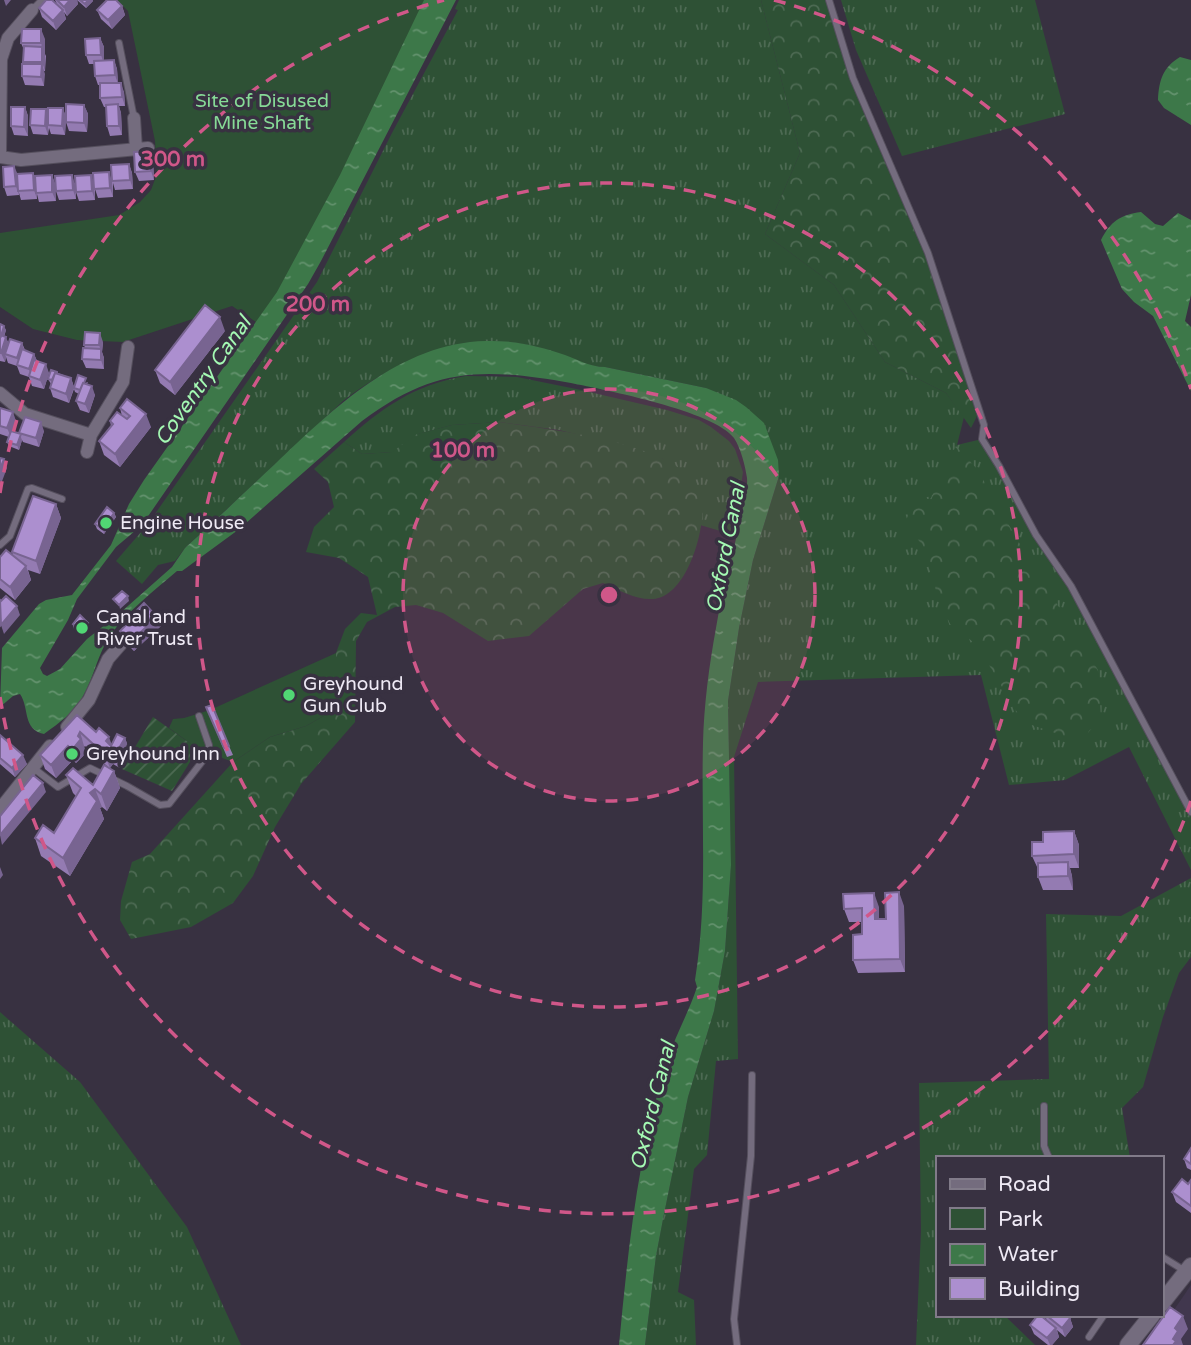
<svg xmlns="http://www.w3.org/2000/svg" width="1191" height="1345" font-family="'Varela Round',sans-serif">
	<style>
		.built { fill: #41374e }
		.grass { fill: url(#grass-tufts) }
		.forest { fill: url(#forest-crowns) }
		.park { fill: #2e5135 }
		.garden { fill: url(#garden-furrows) }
		.water { fill: url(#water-ripples) }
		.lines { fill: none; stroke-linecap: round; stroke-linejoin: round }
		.service-casing { stroke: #554f5d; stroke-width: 8 }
		.minor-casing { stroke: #554f5d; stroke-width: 14 }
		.secondary-casing { stroke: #554f5d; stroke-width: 18 }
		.service { stroke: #746c7e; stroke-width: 6 }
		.minor { stroke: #746c7e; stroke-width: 12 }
		.secondary { stroke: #746c7e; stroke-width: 16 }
		.wall { fill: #947bb2 }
		.shaded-wall { fill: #786491 }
		.building { fill: #ac8fcf; stroke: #786491; stroke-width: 2 }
		.ring { fill: none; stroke: #d05789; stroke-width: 3.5; stroke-dasharray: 12 9 }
		.poi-dot { fill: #51d674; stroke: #383141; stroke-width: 2.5 }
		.labels { text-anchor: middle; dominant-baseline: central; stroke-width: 7; stroke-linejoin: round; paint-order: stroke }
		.park-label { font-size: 19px; fill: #86da96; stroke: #383141 }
		.poi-label { font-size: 19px; fill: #efeaf5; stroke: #383141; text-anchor: start }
		.water-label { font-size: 21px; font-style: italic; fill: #a4f9b3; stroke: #383141 }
		.centre { fill: #d05789; stroke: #383141; stroke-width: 3.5 }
		.ring-label { font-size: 21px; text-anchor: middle; font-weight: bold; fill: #d05789; stroke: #383141; stroke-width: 7; stroke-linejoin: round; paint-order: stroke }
	</style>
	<defs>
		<pattern id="grass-tufts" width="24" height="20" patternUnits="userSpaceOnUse" patternTransform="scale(1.75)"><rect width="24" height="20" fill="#2e5135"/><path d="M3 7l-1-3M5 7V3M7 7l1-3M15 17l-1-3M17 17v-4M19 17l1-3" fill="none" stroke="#4d6a53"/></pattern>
		<pattern id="forest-crowns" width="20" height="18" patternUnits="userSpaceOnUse" patternTransform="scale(1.75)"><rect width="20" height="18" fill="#2e5135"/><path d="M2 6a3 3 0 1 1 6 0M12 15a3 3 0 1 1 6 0" fill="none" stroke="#4d6a53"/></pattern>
		<pattern id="garden-furrows" width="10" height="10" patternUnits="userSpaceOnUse" patternTransform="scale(1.75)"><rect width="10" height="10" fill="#2e5135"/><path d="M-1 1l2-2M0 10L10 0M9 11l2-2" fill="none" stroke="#4d6a53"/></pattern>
		<pattern id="water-ripples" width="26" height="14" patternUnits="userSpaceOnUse" patternTransform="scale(1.75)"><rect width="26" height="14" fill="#3d7849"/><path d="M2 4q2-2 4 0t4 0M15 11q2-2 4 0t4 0" fill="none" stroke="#63926d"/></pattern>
	</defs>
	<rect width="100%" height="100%" fill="#383141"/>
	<path class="built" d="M1191,1285V1345H1150Z"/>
	<path class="grass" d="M459,0H761L800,153L765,234L834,285L885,362L946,393L964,417L957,445L982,439L1036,535L1071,586L1191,812V870L1129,747L1065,780L1009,785L981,675L758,682L734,757L738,1059L716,1061L707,1155L694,1169L678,1292L694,1300L696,1345H645L656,1256L664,1214L688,1097L714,1011L725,951L731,865L728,701L739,628L753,560L779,476L706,388L605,367C585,368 555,351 533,346C464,330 397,360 343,401L185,548L175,561L158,565L142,584L116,561L148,524L317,282L392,133L458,10L455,9Z
		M841,0H1035L1065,114L902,156L856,50Z
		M466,376L517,377L581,390L667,410L699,420L711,427L729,441L735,449L743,472L734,535L700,525L663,459L625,446L559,430L499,422L452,425L418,434L393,452L362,454L344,442C382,408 413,385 466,376Z
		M1191,878V957L1179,973L1163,1017L1143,1087L1122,1108L1130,1158H937V1315H1004L1035,1345H916L921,1231L919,1083L1049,1079L1046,914L1121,916Z
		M0,1012L80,1082L187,1227L241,1345H0Z"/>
	<path class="forest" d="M761,0H826L858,99L928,262L977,416L971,428L946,393L885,362L834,285L765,234L800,153Z
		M499,422C548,429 657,441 691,478C695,482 701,491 702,496C707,525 688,597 653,599C635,600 619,590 603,583L583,589L529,636L488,641L443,613L416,605L395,607L367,622L356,641L355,722L301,784L275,827L253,876L233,903L191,927L131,939L120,920L121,901L132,862L150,854L233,762L270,737L306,726L336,709V653L345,629L361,613L377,615L368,577L339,558L306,552L314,527L334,507L328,482L314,469L344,442L362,454L392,452L417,434L452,425Z
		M956,446L977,469L1021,546L1098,670L1101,718L1086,735L1070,738L1023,722L977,645L950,624L937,594L923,546L905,523L913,503L931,498Z"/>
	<path class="park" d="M117,0H442L265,328L232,306L123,342L77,340L33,329L0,307V233L119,215L140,202L151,190L157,174L155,141L128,11Z
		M336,653V709L306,726L270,737L233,762L198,749L169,728L173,719L184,718L210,710Z"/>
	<path class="garden" d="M153,717L198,749L172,791L122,769Z"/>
	<path class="water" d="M424,0H456L321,261L308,284L142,525L116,547L77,599L68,620L40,668L43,674L47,676L60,669L87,639L120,613L172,567L185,548C216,520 245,492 275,464C334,408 400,343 486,341C513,340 540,346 565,355C579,360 590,367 605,367L706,388L736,400L746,407L764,423L778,460L779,476L753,560L739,628L728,701L731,865L725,951L714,1011L688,1097L664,1214L656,1256L645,1345H619C628,1250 638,1152 667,1061C675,1036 689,1012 697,987L695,980C708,901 701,823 703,743C704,705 709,666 716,628C722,591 733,556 740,520C743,506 748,491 747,478C745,465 741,449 734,438C714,411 605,390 571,383C484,368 435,366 362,421L238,530L182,571H177C154,591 127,611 110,636C98,653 94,677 83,696C75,712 59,723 44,734C22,729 30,709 20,694L13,696L0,707L2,648L39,604L46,600L72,595L111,545L129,504L144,480L277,292L340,175Z
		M1180,57L1191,60V125L1164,108L1158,100C1159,80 1163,67 1180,57Z
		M1141,212L1155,224L1163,226L1178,213L1191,220V295L1185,321L1191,327V391L1153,316L1134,302L1122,289L1101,240C1111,221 1120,215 1141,212Z"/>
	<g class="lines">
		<defs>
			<path id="service" d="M829,0L853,78L928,253L984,425L982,439L999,466L1036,535L1071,586L1191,812
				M32,10L42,0
				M119,43L134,118
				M0,545L10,536L28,489L32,488L62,499
				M32,767L58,787L90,768L127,786L160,805L169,804L208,754L209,745L199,716
				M1044,1106V1146L1049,1158
				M1161,1256L1185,1271
				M1089,1337L1104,1315
				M737,1345L734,1319L751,1156L752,1075"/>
			<path id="minor" d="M134,118L136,149
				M0,155L1,59L8,38L32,10
				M0,157L21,160L148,148
				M0,393L25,414L91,435L87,452
				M91,435L123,382L128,347
				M67,727L89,700L108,659L122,643
				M0,809L50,746"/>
			<path id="secondary" d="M1161,1304L1191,1266
				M1128,1345L1152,1315"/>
		</defs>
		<use href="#service" class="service-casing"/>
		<use href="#minor" class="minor-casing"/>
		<use href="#secondary" class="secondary-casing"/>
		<use href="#service" class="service"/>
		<use href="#minor" class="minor"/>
		<use href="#secondary" class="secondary"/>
	</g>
	<path class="wall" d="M55,0H77L78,4L67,16L64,12L66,19L56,30L42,17L39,8L57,4Z
		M77,0H93V1L86,8Z
		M122,6L125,15L112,29L101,19L97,10Z
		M100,38L104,47V60H114L117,69L118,83L124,92L125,106H119L121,113L122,135L110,136L107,126L106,107H104L100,98V85H98L95,76L94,64H89L86,55Z
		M45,39L44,52L46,56L45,71H44V86L25,85L22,76L24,64V50L21,43Z
		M84,105L88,114L87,132L69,131L66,122Z
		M25,107L28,116V136L14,135L11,126Z
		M63,108L66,118L65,135L51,134L49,128L48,135L33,134L30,125L48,115Z
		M153,160L154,180L139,181L135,172Z
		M129,164L132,173L133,189L115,190L113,183V197L98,198L95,189V200L79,201L76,192V199L59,200L56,191L75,183H94L112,178Z
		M33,173L36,181L52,175L55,184L56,201L39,202L37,194V199L21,200L19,193V195L7,196L4,187L17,174Z
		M0,324L6,330L4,337L9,343H22L25,350L34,354L37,361L49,373L44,389L32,386L29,377L20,374L17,366L8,363L6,357L5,362L0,361Z
		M225,331L175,395L160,383L155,370Z
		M103,342L102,352L104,358V369L86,368L82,359L85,348L84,345Z
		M58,373L71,378L74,387L88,382L87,384L95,395L89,413L80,410L76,401L79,394L75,392L74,389L69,403L53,397L50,388L51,384L48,379Z
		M0,408L16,421L13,432L20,434L19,433L44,431L39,447L23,442L22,440L19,450L9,446L7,442L9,437L0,434Z
		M120,408L151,427L120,467L104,455L99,441L111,426L110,421L122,416Z
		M56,504L61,518L40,574L28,570L31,580L15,600L0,588V557L13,556L12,552Z
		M114,513L116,517L104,534L97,529L95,524Z
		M131,616L161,626L134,651L123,640L120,631L132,619Z
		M73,624L90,627L83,636L74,629Z
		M206,707L229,746L233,755L227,757Z
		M77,715L96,732L112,744L125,738L130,752L120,768L113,764L110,768L114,771L120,788L107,811L102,807L100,808L104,819L70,876L41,856L35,838L54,833L76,796L73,793L66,775L93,785L109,768L85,746L84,747L86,753L76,763L73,760L56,778L45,769L40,755Z
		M0,735L27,764L15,777L0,764Z
		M1074,831L1079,845V868H1070L1072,876L1073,890H1043L1038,877V869L1032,856L1043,842Z
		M904,906L905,972L858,973L853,960L862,934V922H849L844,909L879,907V919H886Z
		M1191,1148V1170L1187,1168L1184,1159Z
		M1191,1180V1213L1176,1202L1172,1192L1188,1184Z
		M1045,1315L1070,1318L1073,1327L1065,1337L1057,1330L1059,1337L1052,1345H1048L1034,1334L1030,1325L1047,1321Z"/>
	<path class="shaded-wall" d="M4,0H11L6,6Z
		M70,0H77L78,4L67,16L64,7Z
		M88,0H93V1L86,8L85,4Z
		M122,6L125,15L112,29L108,20Z
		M63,10L66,19L56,30L53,21Z
		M41,29L45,39V71L42,62Z
		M100,38L104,47V64L101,55Z
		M114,60L117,69L118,84L115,75Z
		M42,64L45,74L44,86L41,77Z
		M121,83L124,92L125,106L122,97Z
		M118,104L121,113L122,135L119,126Z
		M84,105L88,114L87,132L84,123Z
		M25,107L28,116V136L24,127Z
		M63,108L66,118L65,135L62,126Z
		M46,109L49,118L48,125V135L45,126Z
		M150,151L153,160L154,180L151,171Z
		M129,164L132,173L133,189L130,180Z
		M14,166L18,175L19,195L16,186Z
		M109,172L112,181L113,197L110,188Z
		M33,173L36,182L37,199L34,190Z
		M52,175L55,184L56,201L52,192Z
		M72,175L75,184L76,199L73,190Z
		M91,175L94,184L95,200L92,191Z
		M220,317L225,331L175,395L170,382Z
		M4,326L6,330L2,342L0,338Z
		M100,333L103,342L102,352L104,358V369L101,360V351L99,345Z
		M6,337L10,347L5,354L6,357L5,362L1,353Z
		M22,343L25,352L21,367L17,358Z
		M34,354L38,363L32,378L29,369Z
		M46,364L49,373L44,389L40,380Z
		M71,378L74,387L69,403L66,394Z
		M92,386L95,395L89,413L85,404Z
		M13,412L16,421L11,437L7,428Z
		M146,414L151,427L120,467L115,454Z
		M41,422L44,431L39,447L36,438Z
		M20,435L22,440L19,450L17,445Z
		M4,459L7,468L1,484L0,480V469Z
		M56,504L61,518L40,574L36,561Z
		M114,513L116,517L104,534L103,529Z
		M26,566L31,580L15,600L10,587Z
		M128,596L129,601L120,609L119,605Z
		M17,606L20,615L4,634L1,625Z
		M157,617L161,626L134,651L130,642Z
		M88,623L90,627L83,636L81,631Z
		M80,732L86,753L76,763L72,750L78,736Z
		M109,737L114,751L106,741Z
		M125,738L130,752L120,768L115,755Z
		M68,746L73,760L56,778L51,765Z
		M108,751L113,764L110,768L105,755Z
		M23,755L27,764L15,777L12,768Z
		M114,771L120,788L107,811L101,794Z
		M43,783L46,792L2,845L0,835Z
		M95,789L102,807L100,808L104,819L70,876L63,858L90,793Z
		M1074,831L1079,845V868L1074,854Z
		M1068,862L1072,876L1073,890L1068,876Z
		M0,867L3,875L0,879Z
		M899,892L904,906L905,972L900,959Z
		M874,893L879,907V933L875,919Z
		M1183,1316L1188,1329L1181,1339L1183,1345H1173L1175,1328Z
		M1070,1318L1073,1327L1065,1337L1062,1328Z
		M1056,1328L1059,1337L1052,1345H1050L1047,1338Z"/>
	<path class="building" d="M46,0H52L63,10L53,21L39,8Z
		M57,0H70L64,7Z
		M80,0H88L85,4Z
		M107,0H116L122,6L108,20L97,10Z
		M22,29H41V43H21Z
		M100,38L101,55H86L85,39Z
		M24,46L42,47V62H23Z
		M114,60L115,75L95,76L94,61Z
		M22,64H42L41,77L22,76Z
		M100,83H121L122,97L100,98Z
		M66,104L84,105V123L66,122Z
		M118,104L119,126H107L106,105Z
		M11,107H25L24,127L11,126Z
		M48,108H63L62,126L48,125Z
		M31,109H46L45,126L30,125Z
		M150,151L151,171L135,172L134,152Z
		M129,164L130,180L112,181L111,165Z
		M14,166L16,186L4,187L3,167Z
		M109,172L110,188L94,189L93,173Z
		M33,173L34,190L18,191L17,174Z
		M52,175V192L36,193L35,176Z
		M72,175L73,190L56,191L55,176Z
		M91,175L92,191L76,192L75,176Z
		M205,305L220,317L170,382L155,370Z
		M0,324L4,326L1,336L0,335Z
		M85,332L100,333L99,345H84Z
		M0,335L6,337L1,353H0Z
		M10,339L22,343L17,358L5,354Z
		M83,348L101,349V360L82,359Z
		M22,349L34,354L29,369L17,365Z
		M34,360L46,364L40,380L29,376Z
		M51,370L57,372V373H55L52,380L48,379Z
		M55,373L71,378L66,394L50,388Z
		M78,375L86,378L84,383H83L80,390L74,388Z
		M83,383L92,386L85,404L76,401Z
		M127,399L146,414L115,454L99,441L113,424L110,421L117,412L127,419L130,416L120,408Z
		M0,408L13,412L7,428L0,426Z
		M25,417L41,422L36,438L19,433Z
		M11,431L21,434L17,445L7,442Z
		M0,458L4,459L0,469Z
		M33,496L56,504L36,561L12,552Z
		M107,507L114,513L103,529L95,524Z
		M6,550L26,566L10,587L0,579V557Z
		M122,591L128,596L119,605L113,599Z
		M6,596L17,606L1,625L0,600L1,601Z
		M144,603L157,617L130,642L120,631L133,618L131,616Z
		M80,615L88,623L81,631L73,624Z
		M212,705L229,746L224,748L206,707Z
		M77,715L96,732L99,728L109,737L106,741L111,746L117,734L125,738L115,755L108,751L105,755L80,732L78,736L81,739L72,750L68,746L51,765L40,755Z
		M0,735L23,755L12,768L0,758Z
		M104,765L114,771L101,794L95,789L90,793L97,801L63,858L35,838L43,825L54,833L81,788L66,775L73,768L93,785Z
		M33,775L43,783L0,835V816Z
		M1074,831V854L1032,856V842H1043V832Z
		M1068,862V876L1038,877V863Z
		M899,892L900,959L853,960V935L862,934V908L844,909L843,894L874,893L875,919H886L885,893Z
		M1191,1148V1164L1184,1159Z
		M1182,1179L1188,1184L1191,1180V1206L1172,1192Z
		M1170,1307L1183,1316L1175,1328L1178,1331L1173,1339L1176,1341L1173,1345H1143Z
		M1038,1315H1040L1056,1328L1047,1338L1030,1325Z
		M1046,1315H1066L1070,1318L1062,1328Z"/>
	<circle cx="609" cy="595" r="206" fill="#d05789" fill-opacity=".12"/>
	<g class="ring">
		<circle cx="609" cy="595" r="206"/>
		<circle cx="609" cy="595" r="412"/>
		<path d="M1191 801A617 617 0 0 1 0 697M0 493A617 617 0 0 1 444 0M774 0A617 617 0 0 1 1191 389"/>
	</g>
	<g class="poi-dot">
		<circle cx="106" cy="523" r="7"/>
		<circle cx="82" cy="628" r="7"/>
		<circle cx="289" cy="695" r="7"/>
		<circle cx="72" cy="754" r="7"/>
	</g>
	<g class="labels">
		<g class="park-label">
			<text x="262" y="101">Site of Disused<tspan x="262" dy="22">Mine Shaft</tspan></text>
		</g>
		<g class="poi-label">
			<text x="120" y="523">Engine House</text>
			<text x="96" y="617">Canal and<tspan x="96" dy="22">River Trust</tspan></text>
			<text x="303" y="684">Greyhound<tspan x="303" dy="22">Gun Club</tspan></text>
			<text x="86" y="754">Greyhound Inn</text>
		</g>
		<g class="water-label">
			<text transform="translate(203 381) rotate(-55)">Coventry Canal</text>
			<text transform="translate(726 548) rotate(-79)">Oxford Canal</text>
			<text transform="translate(653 1106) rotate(-76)">Oxford Canal</text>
		</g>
	</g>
	<circle cx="609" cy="595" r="10" class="centre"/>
	<g class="ring-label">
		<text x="173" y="166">300 m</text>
		<text x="318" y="311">200 m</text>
		<text x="463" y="457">100 m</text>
	</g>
	<rect x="936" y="1156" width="228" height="161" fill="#383141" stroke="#817b89" stroke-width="2"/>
	<rect x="950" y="1179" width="35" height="10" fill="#746c7e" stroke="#817b89" stroke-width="2"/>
	<text x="998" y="1191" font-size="21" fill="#efeaf5">Road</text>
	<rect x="950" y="1208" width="35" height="21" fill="#2e5135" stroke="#817b89" stroke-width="2"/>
	<text x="998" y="1226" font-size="21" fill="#efeaf5">Park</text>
	<rect x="950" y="1244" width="35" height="21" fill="url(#water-ripples)" stroke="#817b89" stroke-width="2"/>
	<text x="998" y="1261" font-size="21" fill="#efeaf5">Water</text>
	<rect x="950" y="1278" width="35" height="21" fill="#ac8fcf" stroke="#817b89" stroke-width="2"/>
	<text x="998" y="1296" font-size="21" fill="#efeaf5">Building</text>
</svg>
